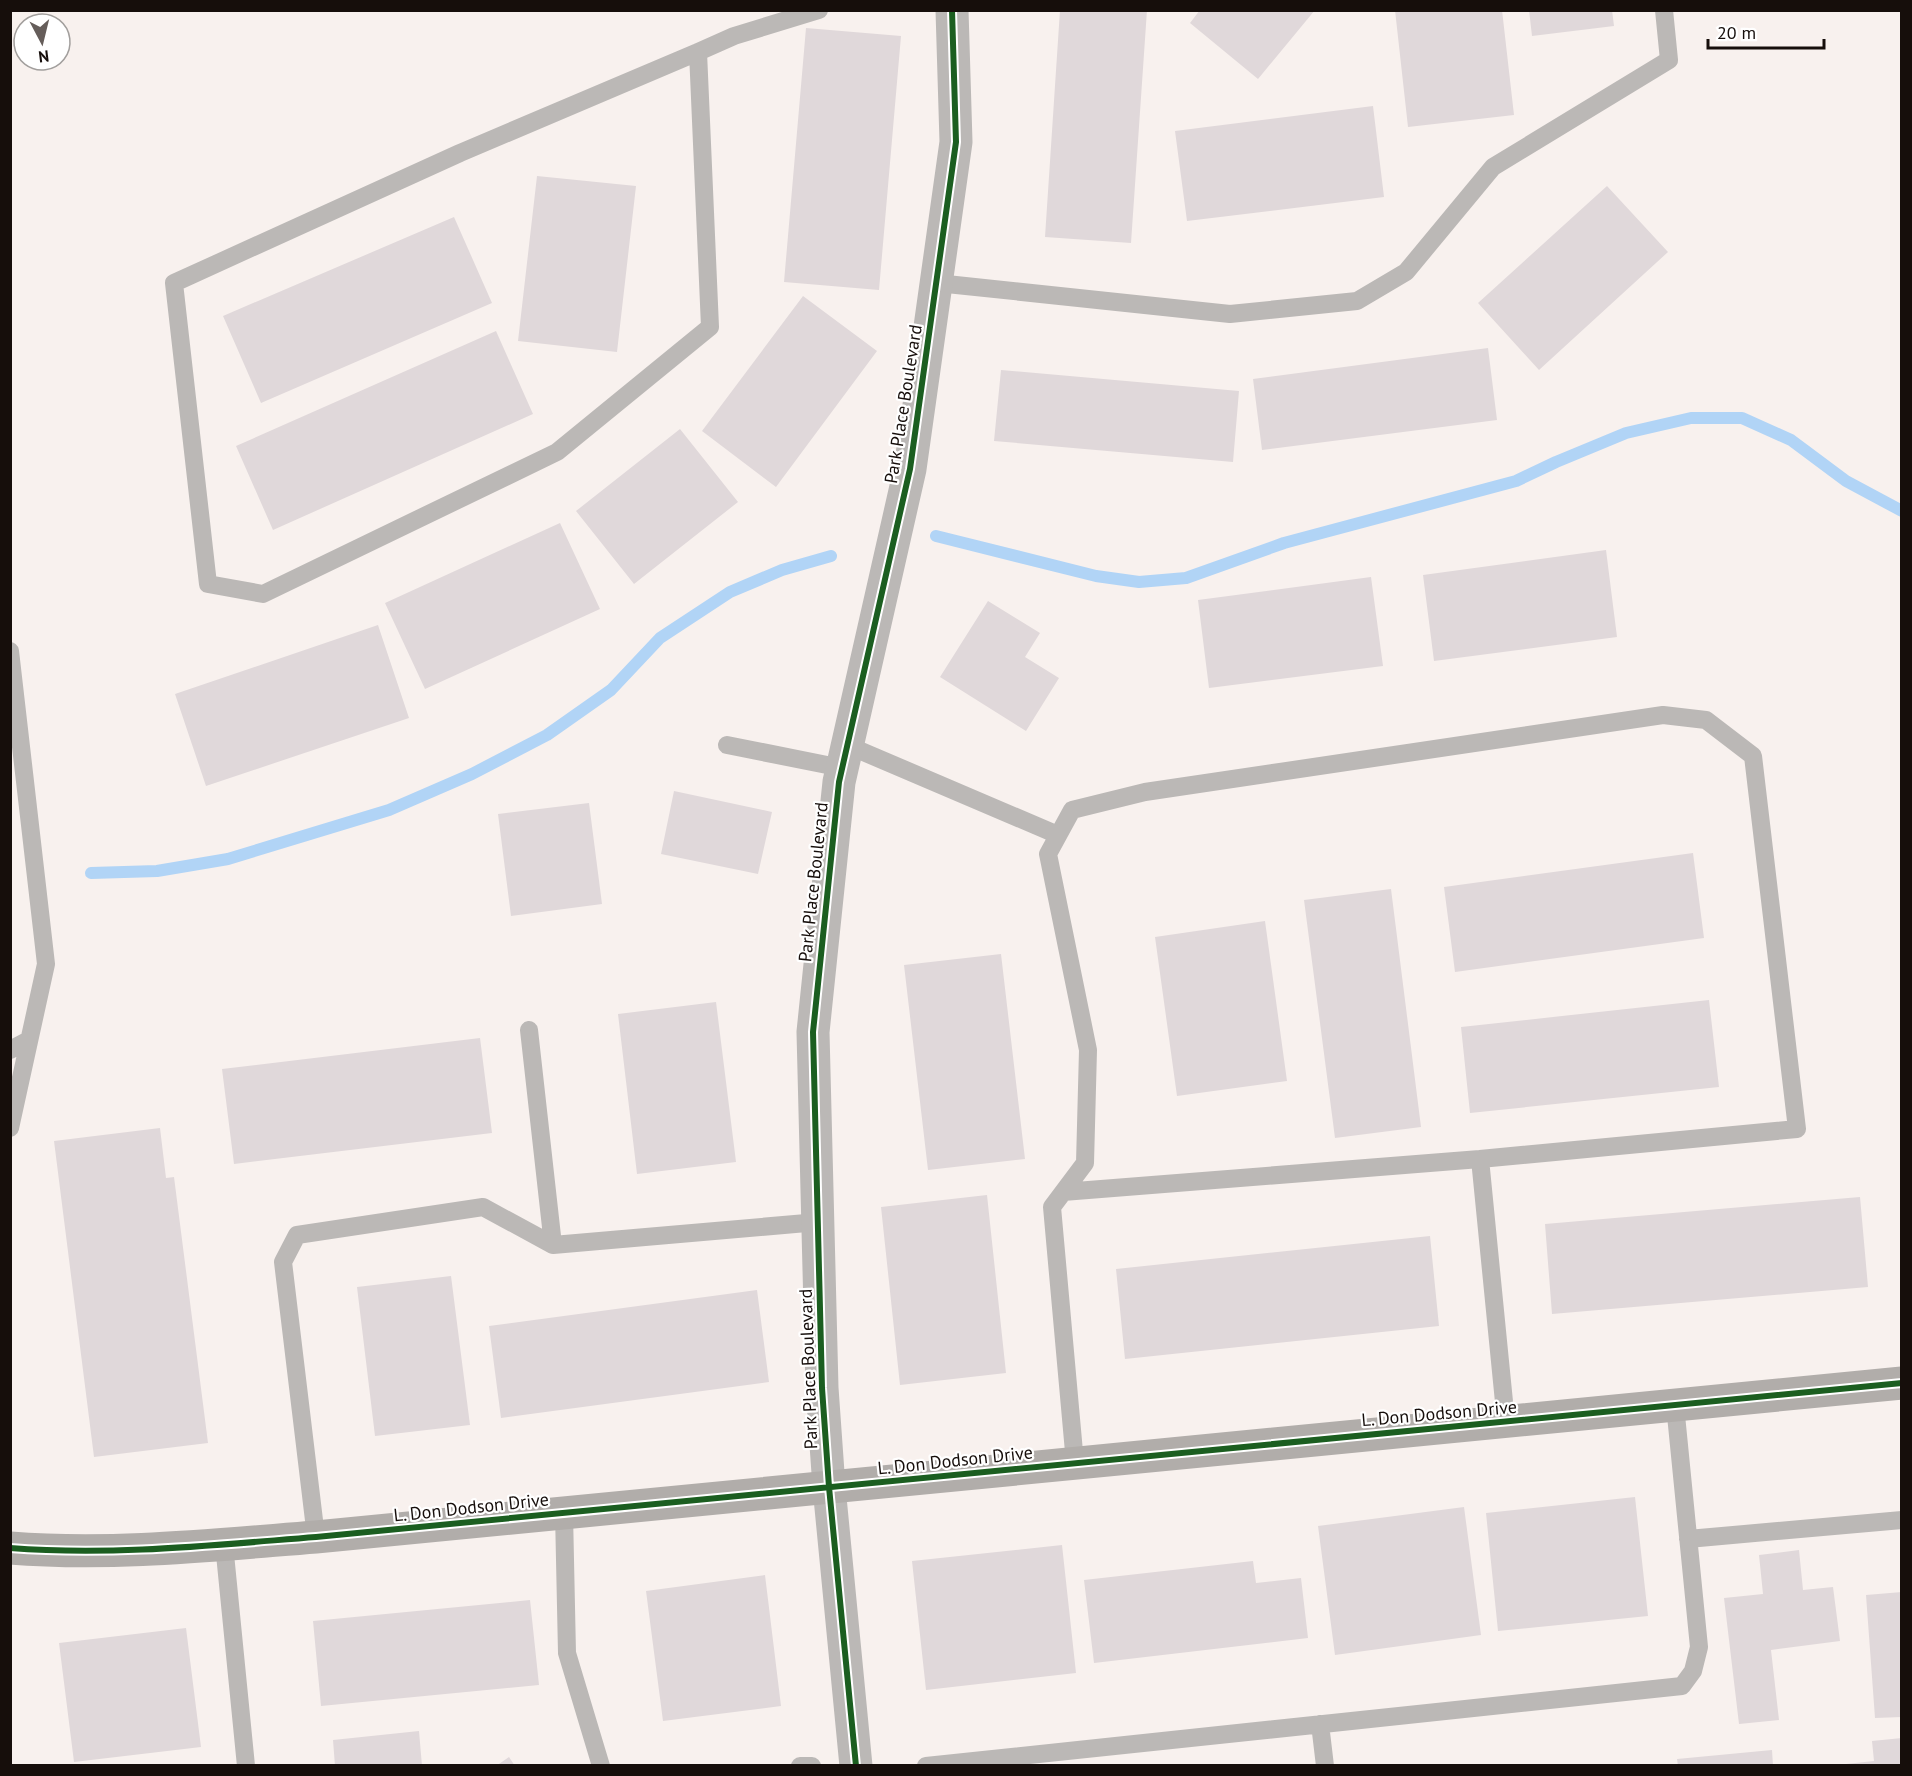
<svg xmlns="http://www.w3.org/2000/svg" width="1912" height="1776" font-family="'PT Sans',sans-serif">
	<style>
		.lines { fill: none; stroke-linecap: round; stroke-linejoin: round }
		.stream { stroke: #b1d4f6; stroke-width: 12 }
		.building { fill: #e0d8da }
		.lane { stroke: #bbb8b6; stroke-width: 18 }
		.street { stroke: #bbb8b6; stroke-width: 33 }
		.secondary { stroke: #b1adaa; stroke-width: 33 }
		.cycleway-casing { stroke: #fff; stroke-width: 10 }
		.cycleway { stroke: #1b5e20; stroke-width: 6 }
		.labels { text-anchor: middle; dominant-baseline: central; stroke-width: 4.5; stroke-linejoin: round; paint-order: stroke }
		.street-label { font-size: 18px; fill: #160e0b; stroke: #fff }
	</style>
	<rect width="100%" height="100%" fill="#f8f1ee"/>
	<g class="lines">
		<path class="stream" d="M936,536L1096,576L1139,582L1186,578L1284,543L1516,481L1556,462L1626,433L1691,418H1742L1791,440L1846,481L1902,511
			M91,873L157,871L228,859L389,810L472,774L547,735L611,690L660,638L730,592L782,570L831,556"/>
	</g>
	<path class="building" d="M1060,10H1147L1131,243L1045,237Z
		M1200,10H1315L1258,79L1190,23Z
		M1395,10H1502L1514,115L1408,127Z
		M1529,10H1612L1614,26L1532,36Z
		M806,28L901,36L879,290L784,282Z
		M1373,106L1384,197L1187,221L1175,131Z
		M537,176L636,186L617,352L518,341Z
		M1607,186L1668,252L1539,370L1478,303Z
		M454,217L492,303L261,403L223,316Z
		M803,296L877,351L776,487L702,431Z
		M496,331L533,414L273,530L236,446Z
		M1488,348L1497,420L1262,450L1253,379Z
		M1001,370L1239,391L1233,462L994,441Z
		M680,429L738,502L634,584L576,511Z
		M560,523L600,609L425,689L385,603Z
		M1606,550L1617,637L1434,661L1423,575Z
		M1371,577L1383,666L1209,688L1198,600Z
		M988,601L1040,633L1025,657L1059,678L1026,731L940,677Z
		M378,625L409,718L206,786L175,694Z
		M674,791L772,812L758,874L661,854Z
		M589,803L602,904L511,916L498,814Z
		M1693,853L1704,938L1455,972L1444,887Z
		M1391,889L1421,1127L1335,1138L1304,900Z
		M1265,921L1287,1081L1177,1096L1155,937Z
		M1001,954L1025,1159L928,1170L904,965Z
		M1709,1000L1719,1087L1470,1113L1461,1027Z
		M716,1002L736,1162L637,1174L618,1014Z
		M480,1038L492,1133L234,1164L222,1069Z
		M160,1128L166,1178L174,1177L208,1443L94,1457L54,1141Z
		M987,1195L1006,1373L900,1385L881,1207Z
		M1860,1197L1868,1287L1552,1314L1545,1224Z
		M1430,1236L1439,1326L1125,1359L1116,1269Z
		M451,1276L470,1425L375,1436L357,1287Z
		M757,1290L769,1382L501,1418L489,1326Z
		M1635,1497L1648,1616L1498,1631L1486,1513Z
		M1464,1507L1481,1635L1335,1655L1318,1526Z
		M1062,1545L1076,1673L926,1690L912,1561Z
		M1799,1550L1803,1590L1833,1587L1840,1641L1771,1650L1779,1720L1739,1724L1724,1598L1763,1594L1759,1555Z
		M1253,1561L1256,1583L1301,1578L1308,1638L1094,1663L1084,1580Z
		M765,1575L781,1706L663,1721L646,1591Z
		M1902,1592V1717L1875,1718L1866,1595Z
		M530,1600L539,1685L321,1706L313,1621Z
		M186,1628L201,1747L74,1762L59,1643Z
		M419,1731L422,1766H335L333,1740Z
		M1902,1738V1766H1846V1764L1874,1761L1872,1741Z
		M1772,1750L1773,1766H1678L1677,1759Z
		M509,1757L515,1766H496Z"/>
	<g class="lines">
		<path class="lane" d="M698,52L710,327L557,452L263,594L208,584L174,283L460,153L698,52L734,36L819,10
			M937,283L1230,314L1357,301L1406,272L1493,167L1669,60L1664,10
			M10,651L46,964L10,1128
			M727,745L842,768
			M847,745L1058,835
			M529,1030L553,1245
			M10,1050L29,1040
			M1063,1192L1480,1159
			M1075,1463L1052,1207L1085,1163L1088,1050L1048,854L1072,810L1145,792L1663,715L1706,720L1753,756L1797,1129L1480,1159L1506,1422
			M564,1513L567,1653L601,1766
			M316,1537L283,1262L297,1235L483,1207L553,1245L818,1222
			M1688,1539L1902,1520
			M224,1544L246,1766
			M1320,1724L1325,1766
			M800,1766H812
			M926,1766L1682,1686L1693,1671L1699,1647L1675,1405"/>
		<path class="street" d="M856,1766L829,1487L822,1388L813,1032L839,782L910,469L956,142L952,10"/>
		<path class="secondary" d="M10,1548C112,1556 214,1545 316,1537L1902,1383"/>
		<defs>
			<path id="cycleway" d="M10,1548C112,1556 214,1545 316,1537L1902,1383
				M856,1766L829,1487L822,1388L813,1032L839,782L910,469L956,142L952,10"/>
		</defs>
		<use href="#cycleway" class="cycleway-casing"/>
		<use href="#cycleway" class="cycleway"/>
	</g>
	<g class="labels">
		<g class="street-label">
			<text transform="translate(903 404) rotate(-81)">Park Place Boulevard</text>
			<text transform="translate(813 882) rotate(-84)">Park Place Boulevard</text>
			<text transform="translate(808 1369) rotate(-92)">Park Place Boulevard</text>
			<text transform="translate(1439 1413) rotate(-5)">L. Don Dodson Drive</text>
			<text transform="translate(955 1460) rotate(-6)">L. Don Dodson Drive</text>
			<text transform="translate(471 1507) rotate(-6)">L. Don Dodson Drive</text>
		</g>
	</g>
	<rect width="1912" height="1776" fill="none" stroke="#160e0b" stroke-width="24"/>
	<g transform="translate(42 42) rotate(173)"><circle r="28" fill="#ffffff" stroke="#a29f9d" stroke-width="1.5"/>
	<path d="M0-4.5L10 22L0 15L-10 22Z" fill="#655d5a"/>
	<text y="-9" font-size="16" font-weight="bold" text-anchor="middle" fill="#160e0b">N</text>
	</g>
	<path d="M1708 39v9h116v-9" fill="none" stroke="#160e0b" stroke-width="3"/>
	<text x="1717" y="39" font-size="18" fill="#160e0b" stroke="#ffffff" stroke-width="4.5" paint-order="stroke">20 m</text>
</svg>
